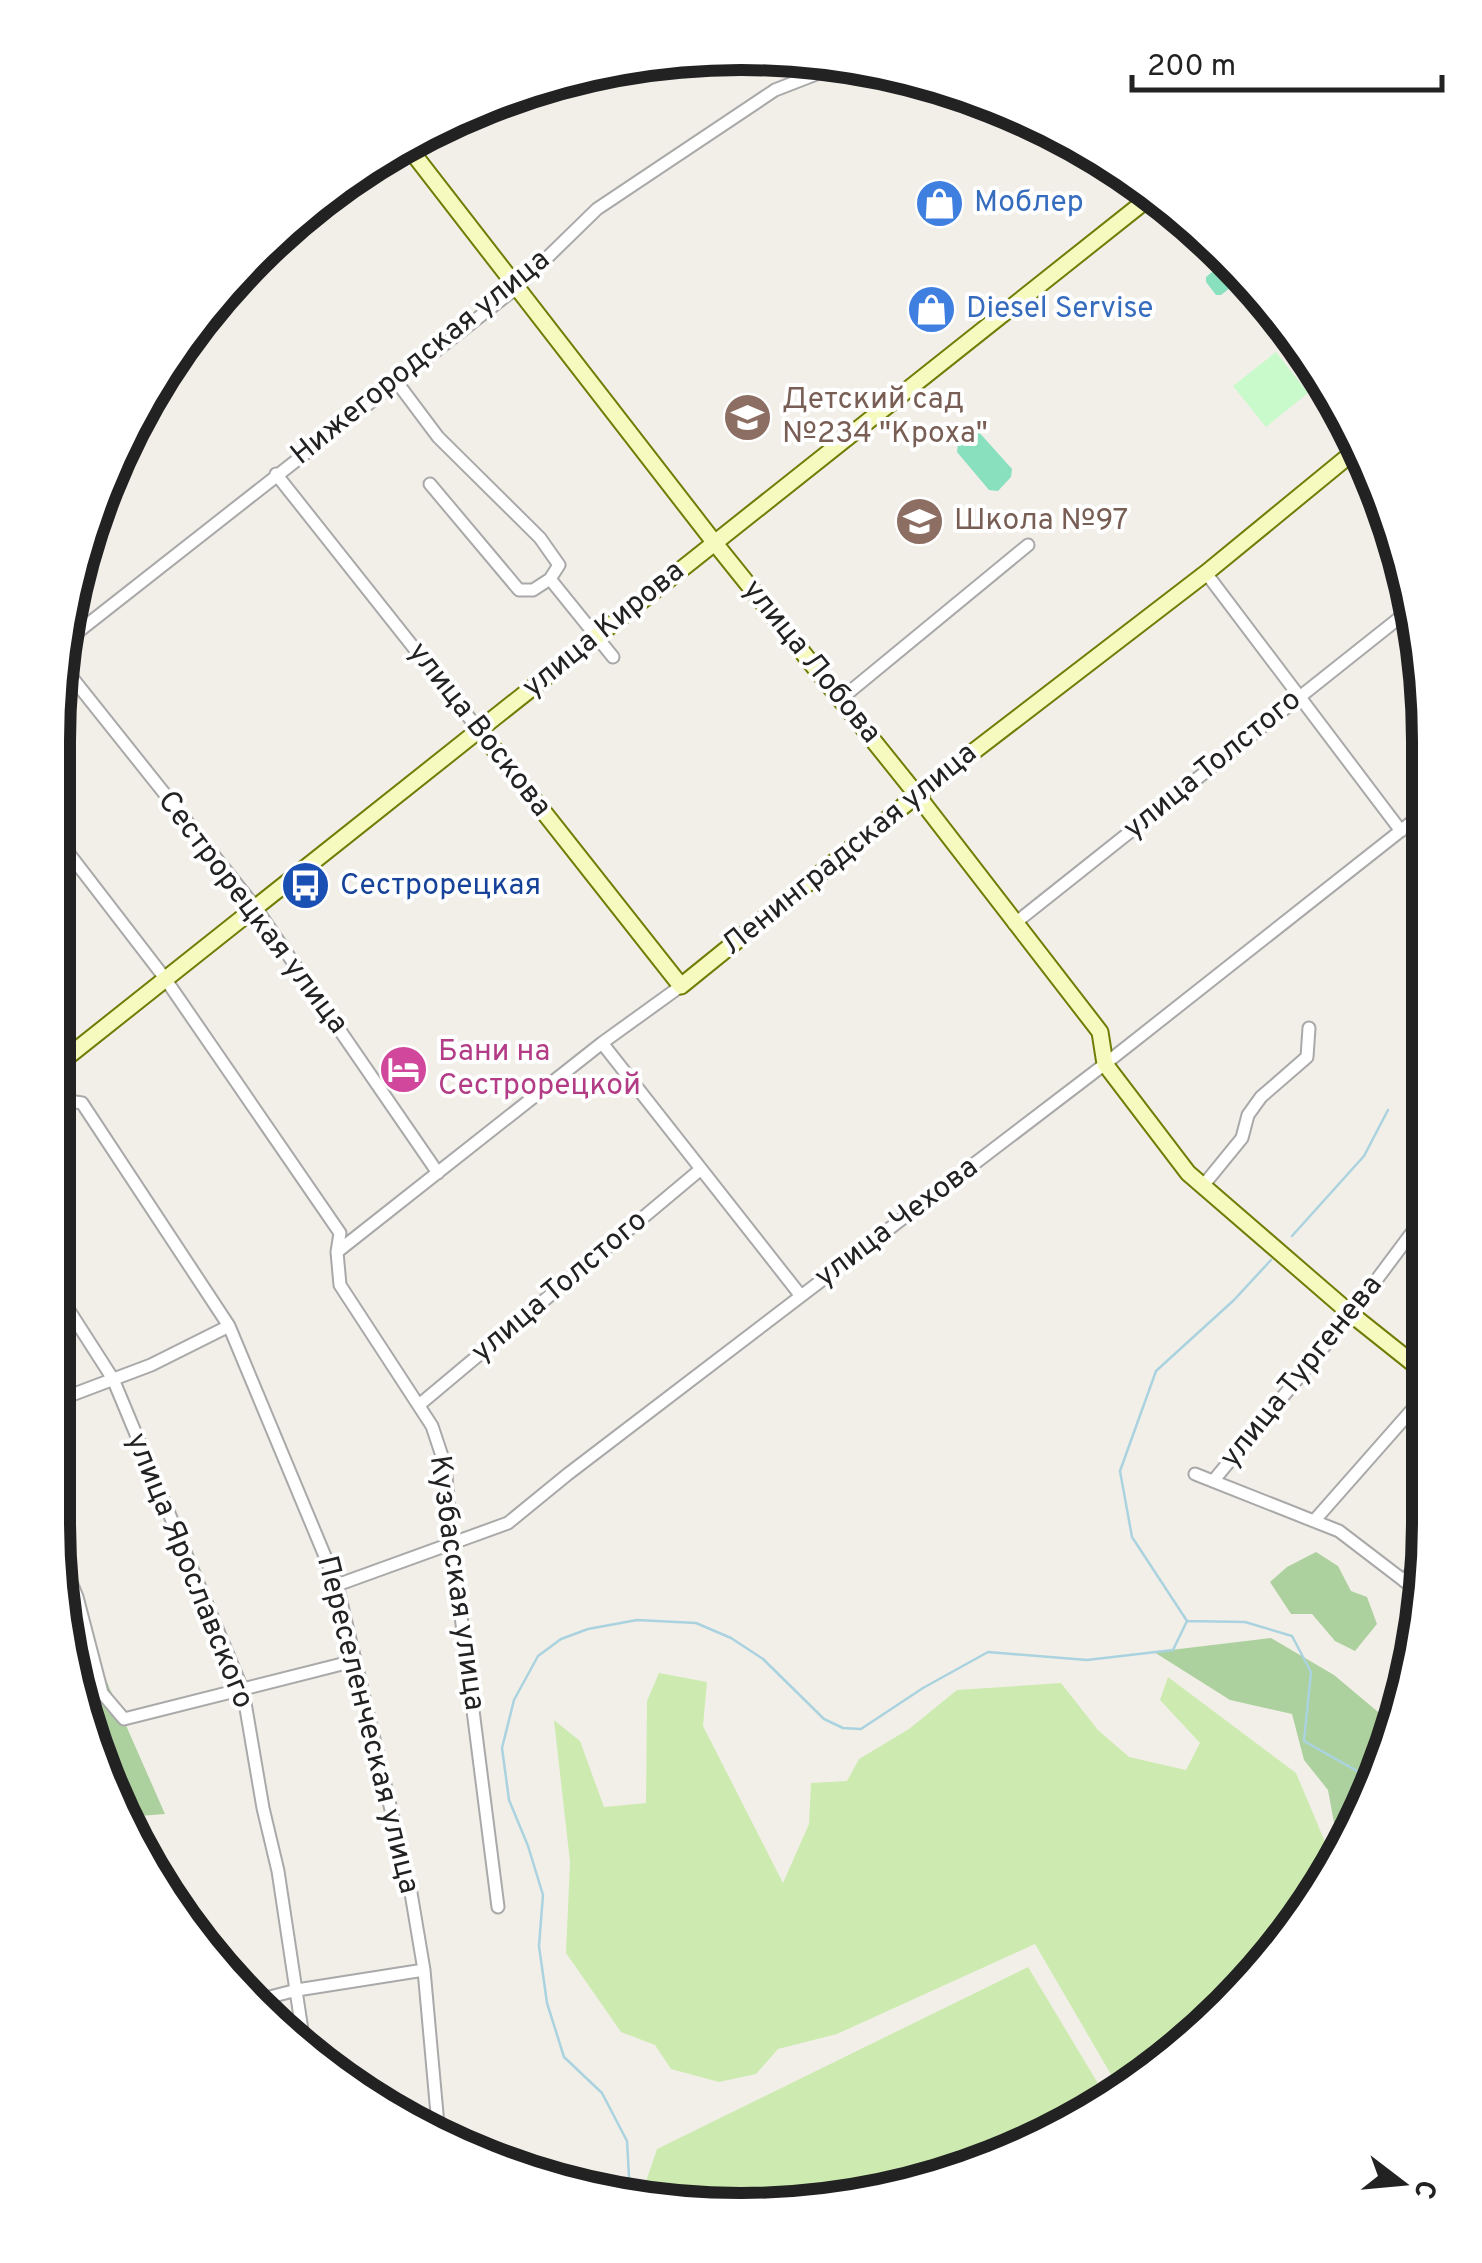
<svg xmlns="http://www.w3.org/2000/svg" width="1482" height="2263" font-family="Overpass,sans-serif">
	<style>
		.grass { fill: #cdebb0 }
		.forest { fill: #add19e }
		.park { fill: #c8facc }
		.pitch { fill: #88e0be }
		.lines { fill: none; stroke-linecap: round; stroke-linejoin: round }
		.stream { stroke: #aad3df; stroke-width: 2.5 }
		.street-casing { stroke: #a9a9a9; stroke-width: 15 }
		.secondary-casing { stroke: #707d05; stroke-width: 19 }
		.street { stroke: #fff; stroke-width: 11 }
		.secondary { stroke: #f7fabf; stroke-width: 15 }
		.labels { text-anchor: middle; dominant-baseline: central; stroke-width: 8; stroke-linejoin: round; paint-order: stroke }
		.shop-label { font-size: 30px; fill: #366cbe; stroke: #fff; text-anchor: start }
		.street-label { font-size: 30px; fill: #222; stroke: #fff }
		.education-label { font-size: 30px; fill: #785e54; stroke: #fff; text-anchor: start }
		.transit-label { font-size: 30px; fill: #164399; stroke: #fff; text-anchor: start }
		.hotel-label { font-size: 30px; fill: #b23c85; stroke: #fff; text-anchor: start }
		.rim { fill: none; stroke: #222; stroke-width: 12 }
	</style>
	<rect width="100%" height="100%" fill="#f2efe9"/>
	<path class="grass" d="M659,1673L707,1682L703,1726L783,1883L809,1824L811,1783L847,1781L859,1759L909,1729L957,1690L1061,1683L1098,1730L1129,1757L1186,1770L1200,1743L1160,1700L1168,1677L1296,1773L1334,1863L1258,1976L1120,2090L1035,1944L837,2034L778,2049L756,2074L719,2082L671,2069L655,2045L621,2032L566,1953L570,1862L554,1720L580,1741L604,1807L646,1803L647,1701Z
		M1028,1967L1108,2100L1086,2118L919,2187L695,2209L641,2196L657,2149Z"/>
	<path class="forest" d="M1316,1552L1338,1566L1351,1591L1367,1597L1377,1624L1355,1651L1335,1641L1312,1614H1291L1270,1582L1287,1567Z
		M84,1630L165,1814L126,1817L89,1743L71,1634Z
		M1271,1638L1334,1675L1390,1722L1359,1826L1340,1855L1328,1790L1304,1760L1292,1714L1230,1700L1154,1652Z"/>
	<path class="park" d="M1276,352L1308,393L1266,427L1233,386Z"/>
	<path class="pitch" d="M1228,259L1245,276L1221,295H1216L1206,282V277Z
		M977,430L1012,469L1011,477L998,491L989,490L957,452L958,443Z"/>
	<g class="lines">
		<path class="stream" d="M1292,1236L1364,1156L1388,1110
			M1187,1621L1132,1537L1120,1471L1156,1371L1234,1300L1271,1260
			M630,2194L627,2141L602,2093L564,2057L547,2003L539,1946L543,1895L528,1846L509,1800L502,1748L514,1700L538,1656L561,1639L588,1629L637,1620L696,1623L731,1638L763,1659L824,1719L843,1728L861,1729L923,1688L988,1652L1087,1660L1173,1650L1187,1621L1245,1622L1292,1636L1311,1672L1304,1741L1373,1780"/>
		<defs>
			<path id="street" d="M396,381L438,437L540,538L559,565L550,579L613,657
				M276,474L479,730
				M430,484L519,590H533L550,579
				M1206,573L1401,831
				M60,646L516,288L597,209L775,90L847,62
				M58,660L255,907L438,1173
				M842,698L1028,545
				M57,838L164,977L340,1233L337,1252L340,1285L432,1426L445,1465L452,1545L498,1907
				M1014,924L1413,607
				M602,1043L801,1296
				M55,1099L82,1103L229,1326L337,1585L411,1893L424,1970L439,2136
				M1202,1187L1242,1138L1248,1115L1261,1097L1307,1057L1309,1028
				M337,1252L602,1043L681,986
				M54,1287L113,1379L243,1691L263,1808L278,1871L305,2050
				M53,1402L151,1365L229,1326
				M419,1405L701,1169
				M1195,1474L1339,1531L1424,1596
				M1214,1480L1351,1314L1425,1215
				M1314,1521L1425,1395
				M56,1545L77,1597L102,1693L124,1719L354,1661
				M1404,1581L1424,1555
				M337,1585L508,1523L568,1474L1105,1064L1427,810
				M258,2000L297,1990L424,1970"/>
			<path id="secondary" d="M405,143L714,542L917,795L1100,1032L1105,1064L1188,1173L1351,1314L1425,1373
				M479,730L681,986L917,795L1206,573L1362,445
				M56,1066L1154,194"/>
		</defs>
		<use href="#street" class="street-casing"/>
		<use href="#secondary" class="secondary-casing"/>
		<use href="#street" class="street"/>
		<use href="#secondary" class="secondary"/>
	</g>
	<defs>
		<symbol id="shop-disc" viewBox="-11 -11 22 22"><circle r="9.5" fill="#3f7fe0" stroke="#fff"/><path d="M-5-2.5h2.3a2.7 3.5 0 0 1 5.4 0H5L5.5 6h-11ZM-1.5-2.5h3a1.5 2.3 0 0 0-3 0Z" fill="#fff"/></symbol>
		<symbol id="school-disc" viewBox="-11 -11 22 22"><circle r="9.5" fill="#8d6e63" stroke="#fff"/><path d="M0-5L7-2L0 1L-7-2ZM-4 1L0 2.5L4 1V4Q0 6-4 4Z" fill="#fff"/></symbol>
		<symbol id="bus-disc" viewBox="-11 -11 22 22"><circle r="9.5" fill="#1a4fb4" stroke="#fff"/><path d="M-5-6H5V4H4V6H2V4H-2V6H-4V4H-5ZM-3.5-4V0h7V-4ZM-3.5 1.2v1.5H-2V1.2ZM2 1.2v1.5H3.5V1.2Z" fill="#fff"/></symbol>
		<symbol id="hotel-disc" viewBox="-11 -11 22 22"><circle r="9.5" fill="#d1479c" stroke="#fff"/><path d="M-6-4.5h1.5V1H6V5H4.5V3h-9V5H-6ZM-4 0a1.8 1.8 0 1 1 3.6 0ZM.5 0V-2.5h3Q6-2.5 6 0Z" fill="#fff"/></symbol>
	</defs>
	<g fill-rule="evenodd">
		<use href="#shop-disc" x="912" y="176" width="55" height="55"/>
		<use href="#shop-disc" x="904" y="282" width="55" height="55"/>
		<use href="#school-disc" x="720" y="390" width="55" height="55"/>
		<use href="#school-disc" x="892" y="494" width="55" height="55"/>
		<use href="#bus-disc" x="278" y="858" width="55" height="55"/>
		<use href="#hotel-disc" x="376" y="1042" width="55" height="55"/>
	</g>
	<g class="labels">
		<g class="shop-label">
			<text x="974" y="203">Моблер</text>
			<text x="966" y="309">Diesel Servise</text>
		</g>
		<g class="street-label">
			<text transform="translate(421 358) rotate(-39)">Нижегородская улица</text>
			<text transform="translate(604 630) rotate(-39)">улица Кирова</text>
			<text transform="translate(811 662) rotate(51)">улица Лобова</text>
			<text transform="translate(479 730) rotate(52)">улица Воскова</text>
			<text transform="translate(1213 765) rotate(-39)">улица Толстого</text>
			<text transform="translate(850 850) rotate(-39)">Ленинградская улица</text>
			<text transform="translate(252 913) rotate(53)">Сестрорецкая улица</text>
			<text transform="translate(897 1223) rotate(-37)">улица Чехова</text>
			<text transform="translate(560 1287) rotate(-40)">улица Толстого</text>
			<text transform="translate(1302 1372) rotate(-51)">улица Тургенева</text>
			<text transform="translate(189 1571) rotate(68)">улица Ярославского</text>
			<text transform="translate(456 1583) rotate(82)">Кузбасская улица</text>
			<text transform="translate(367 1725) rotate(76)">Переселенческая улица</text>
		</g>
		<g class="education-label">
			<text x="782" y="400">Детский сад<tspan x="782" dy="34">№234 "Кроха"</tspan></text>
			<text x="954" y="521">Школа №97</text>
		</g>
		<g class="transit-label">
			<text x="340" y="886">Сестрорецкая</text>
		</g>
		<g class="hotel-label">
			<text x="438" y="1052">Бани на<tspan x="438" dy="34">Сестрорецкой</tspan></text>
		</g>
	</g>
	<path d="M0 0H1482V2263H0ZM741 70H741A671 671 0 0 1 1412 741V1522A671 671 0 0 1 741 2193H741A671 671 0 0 1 70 1522V741A671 671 0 0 1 741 70Z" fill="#fff" fill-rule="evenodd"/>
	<path class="rim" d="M741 70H741A671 671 0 0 1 1412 741V1522A671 671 0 0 1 741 2193H741A671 671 0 0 1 70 1522V741A671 671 0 0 1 741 70Z"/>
	<g transform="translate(1402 2183) rotate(106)" stroke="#ffffff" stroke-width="8" paint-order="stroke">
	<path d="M0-8L18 38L0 25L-18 38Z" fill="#222222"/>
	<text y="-15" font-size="28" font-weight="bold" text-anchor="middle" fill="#222222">С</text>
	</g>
	<path d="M1132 75v15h310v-15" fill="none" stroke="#222222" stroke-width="5"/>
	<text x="1147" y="75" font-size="30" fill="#222222" stroke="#ffffff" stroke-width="8" paint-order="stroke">200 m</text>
</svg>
